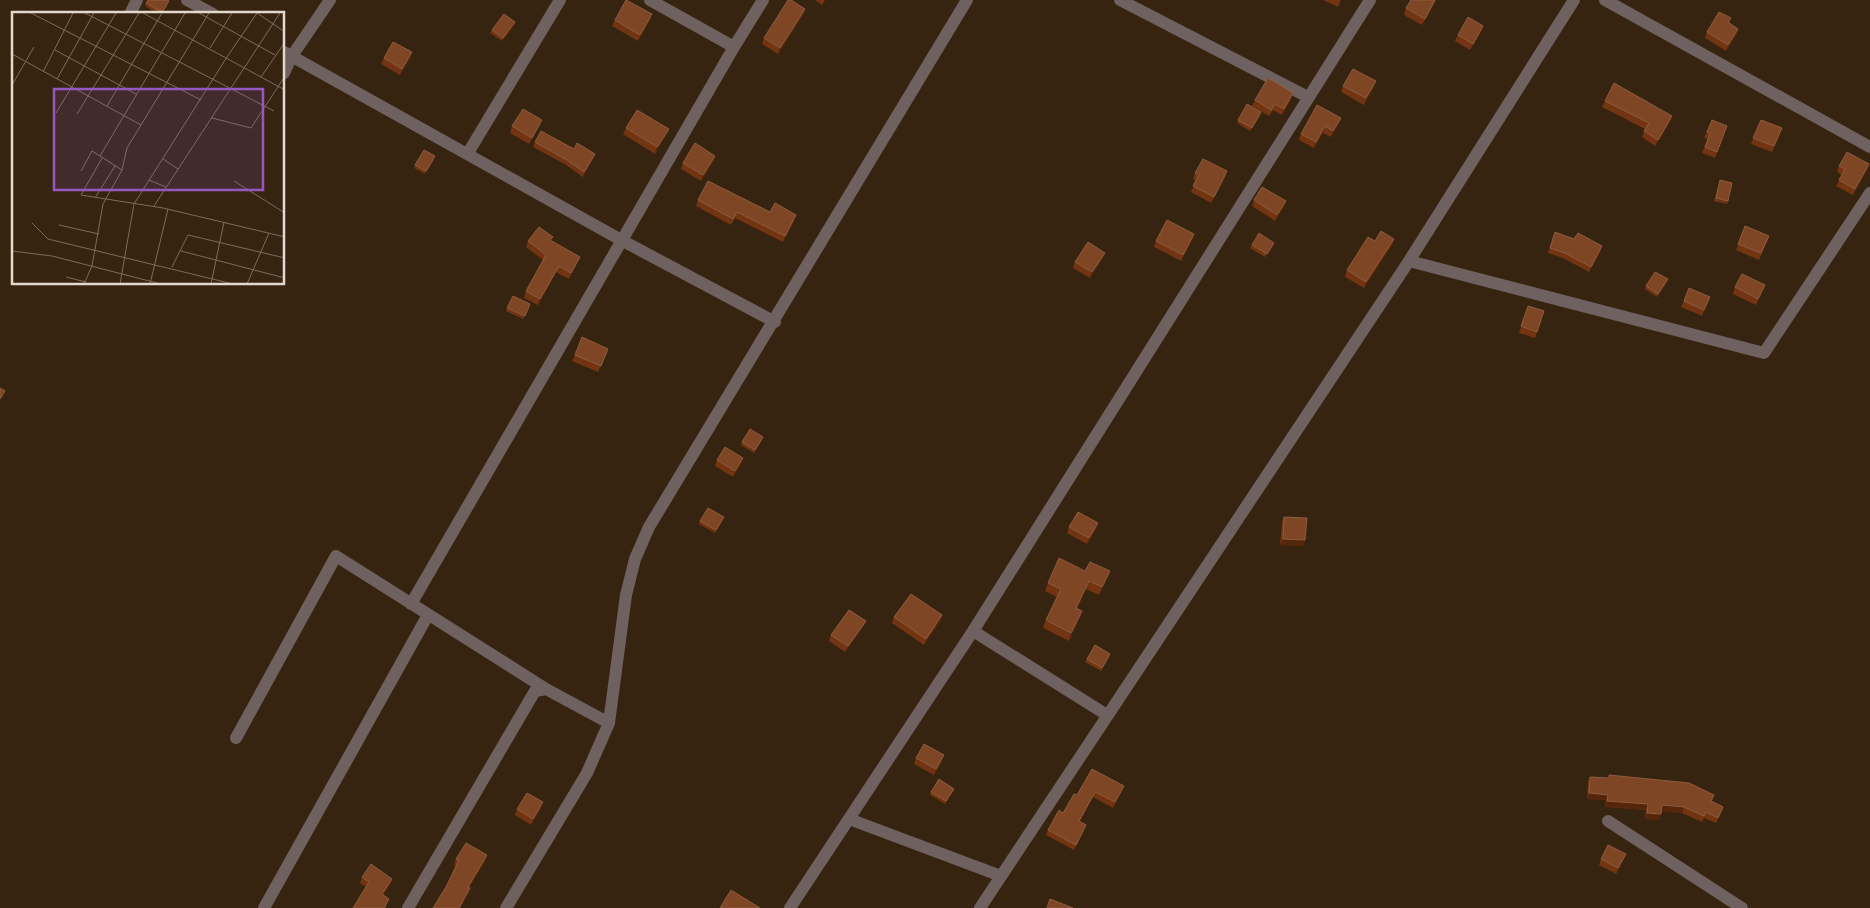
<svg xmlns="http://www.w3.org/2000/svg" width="1870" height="908" font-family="'PT Sans',sans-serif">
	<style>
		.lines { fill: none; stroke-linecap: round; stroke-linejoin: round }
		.minor { stroke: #6f6160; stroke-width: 12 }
		.wall { fill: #723411 }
		.shaded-wall { fill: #552609 }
		.building { fill: #7e4625; stroke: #8e5c3f }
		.inset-road { fill: none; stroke: #7c6c5c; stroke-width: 1 }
		.view { fill: #9557c2; fill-opacity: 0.15; stroke: #9557c2; stroke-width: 2.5 }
		.inset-edge { fill: none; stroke: #e4d7cc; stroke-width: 2.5 }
	</style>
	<rect width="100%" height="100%" fill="#362411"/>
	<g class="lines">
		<path class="minor" d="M187,0L213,14
			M650,0L734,47
			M1120,0L1308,97
			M1605,0L1870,147
			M130,14L137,0
			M284,52L623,241L775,322
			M284,73L292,56L330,0
			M468,153L560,0
			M1409,261L1764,353L1870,193
			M411,604L734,47L763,0
			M973,631L1107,715
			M236,738L336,556L546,689L609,723
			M849,819L1001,876
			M1608,821L1742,908
			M264,908L428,615
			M408,908L535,691L546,689
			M506,908L587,773L609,723L626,595L635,559L649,527L967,0
			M790,908L973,631L1370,0
			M980,908L1409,261L1574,0"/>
	</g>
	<path class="wall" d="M815,0H825L822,5Z
		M1323,0H1341L1338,7Z
		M1436,0L1422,25L1404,15L1406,8Z
		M146,3L168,4L162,14H158L145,6Z
		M805,9L803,15L778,54L762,44L764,38Z
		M1731,18L1729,23L1738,29L1736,35L1726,51L1705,38L1707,32Z
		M615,20H650L638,41L612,26Z
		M514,26L502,41L490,33L492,30Z
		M1483,26L1481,32L1470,50L1455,41L1458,35Z
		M412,52L410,58L400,75L381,64L384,58Z
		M1343,86L1374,87L1364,105L1341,92Z
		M1293,93L1291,99L1282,115L1273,110L1269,116L1252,106L1255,100Z
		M1605,101L1670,122L1655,146L1642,137L1645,129L1602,107Z
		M1260,115L1250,131L1237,123L1238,120Z
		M1341,118L1339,124L1331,137L1323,133L1314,148L1299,140L1301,134Z
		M1712,120L1727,126L1715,158L1702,153L1708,139L1704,138Z
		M1761,120L1782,128L1772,152L1751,144Z
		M512,126H539L529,144L510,133Z
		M626,128L669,129L666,135L655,154L623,134Z
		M535,142L593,159L583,177L566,165L533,147Z
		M715,156L713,162L701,181L681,169L683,163Z
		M434,160L425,174L414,168L415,165Z
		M1869,164L1867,170L1853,195L1836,186L1842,175L1837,172L1839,166Z
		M1227,171L1225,178L1211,203L1191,192L1196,181L1193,179L1195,173Z
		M1719,183L1728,201L1727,204L1714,201Z
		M698,200L770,212L794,221L783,242L735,218L731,225L696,206Z
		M1254,200L1284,207L1275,221L1252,206Z
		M1745,226L1769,236L1759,260L1736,250Z
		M1555,232L1574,239L1602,246L1600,252L1589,272L1563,258L1548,253Z
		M1194,234L1192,240L1181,261L1154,247L1156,241Z
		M1394,239L1392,245L1364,288L1345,277L1347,270L1375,241Z
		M528,241H551L577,263L569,279L556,272L538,305L524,298L526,291L543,260L526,247Z
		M1274,243L1265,257L1250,248L1252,245Z
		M1102,259L1090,278L1073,268L1075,262Z
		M1668,279L1657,297L1645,289L1646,286Z
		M1765,285L1756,305L1733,294L1735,287Z
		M1710,297L1702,316L1681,307L1684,301Z
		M530,304L523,319L506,311L507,308Z
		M1528,306L1544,311L1535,338L1519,333Z
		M575,355H606L598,372L572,361Z
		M762,440L754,453L741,445L742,442Z
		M743,458L741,464L733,477L715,466L717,460Z
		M724,517L715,533L699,524L700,521Z
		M1284,517L1305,540L1303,546L1280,545L1282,523Z
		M1069,527L1096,529L1087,544L1067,533Z
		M1085,571H1110L1099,595L1086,589L1077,609L1082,611L1079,619L1069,641L1043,628L1046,620L1057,597L1045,591L1048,583Z
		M942,615L940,622L924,645L892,623L894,617Z
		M863,627L845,652L829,641L831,635Z
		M1109,657L1101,671L1085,662L1087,659Z
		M916,758L942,761L934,775L914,764Z
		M1092,769L1122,791L1113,808L1093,797L1080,821L1084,831L1074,850L1046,835L1048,830L1063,813L1077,795Z
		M1609,775L1712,801L1723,807L1716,823L1704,818L1702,822L1682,813L1661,811V814L1659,820L1645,819L1646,810L1605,807L1606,800L1587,799L1588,782L1590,777L1609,778Z
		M954,789L945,804L930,795L931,792Z
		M541,808L531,825L515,815L517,809Z
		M1626,854L1616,874L1599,865L1601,859Z
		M456,859L485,861L469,887L470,888L468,894L446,887L456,866L454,865Z
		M362,877L392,879L390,885L383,895L389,899L385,908H353L366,887L360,883Z"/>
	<path class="shaded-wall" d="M1435,0H1436L1422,25L1425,19Z
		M805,9L803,15L778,54L780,48Z
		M652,14L650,20L638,41L640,35Z
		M515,22L514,26L502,41L503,38Z
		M1483,26L1481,32L1470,50L1473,44Z
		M1738,29L1736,35L1726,51L1728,45Z
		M412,52L410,58L400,75L402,69Z
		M1376,81L1374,87L1364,105L1366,98Z
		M1293,93L1291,99L1282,115L1284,109Z
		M1672,116L1670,122L1655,146L1658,140Z
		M1341,118L1339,124L1331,137L1333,131Z
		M1325,126L1323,133L1314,148L1316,142Z
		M669,129L666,135L655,154L657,147Z
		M595,154L593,159L583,177L584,172Z
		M715,156L713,162L701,181L703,175Z
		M1869,164L1867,170L1853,195L1855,189Z
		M1227,171L1225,178L1211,203Z
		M1286,201L1284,207L1275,221L1277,215Z
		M796,215L794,221L783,242L785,236Z
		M1194,234L1192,240L1181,261L1183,255Z
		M1394,239L1392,245L1364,288L1366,282Z
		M1602,246L1600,252L1589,272L1591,267Z
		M1105,253L1102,259L1090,278L1092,272Z
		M580,257L569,279L571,273Z
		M559,266L556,272L538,305L540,299Z
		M743,458L741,464L733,477L735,471Z
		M1098,523L1096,529L1087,544L1089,538Z
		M1283,539L1305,540L1303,546L1280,545Z
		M1089,581L1086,589L1073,616L1076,608Z
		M1082,611L1079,619L1069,641L1071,633Z
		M942,615L940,622L924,645L926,639Z
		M866,621L863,627L845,652L848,646Z
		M944,755L942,761L934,775L936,769Z
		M1124,786L1122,791L1113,808L1115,802Z
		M1095,792L1093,797L1077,827L1079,821Z
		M1589,793L1608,795L1606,800L1587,799Z
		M1607,801L1648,804L1646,810L1605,807Z
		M543,802L541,808L531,825L533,819Z
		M1662,805L1684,807L1682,813L1660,811Z
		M1647,813L1661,814L1659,820L1645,819Z
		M1086,825L1084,831L1074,850L1076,845Z
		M487,855L485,861L466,893L468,887Z
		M392,879L390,885L380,900L382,894Z
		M470,888L468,894L460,908H459Z"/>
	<path class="building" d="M148,0H167L169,1L162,12L146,3Z
		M626,0L652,14L640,35L615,20Z
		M788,0H791L805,9L780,48L764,38Z
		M1411,0H1435L1425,19L1406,8Z
		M1719,12L1731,18L1728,22L1738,29L1728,45L1707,32Z
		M504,14L515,22L503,38L492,30Z
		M1468,17L1483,26L1473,44L1458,35Z
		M393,42L412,52L402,69L384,58Z
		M1353,69L1376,81L1366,98L1343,86Z
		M1268,78L1293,93L1284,109L1275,104L1271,110L1255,100Z
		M1614,83L1672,116L1658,140L1644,131L1649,123L1605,101Z
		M1247,104L1261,112L1252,128L1238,120Z
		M1317,105L1341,118L1333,131L1325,126L1316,142L1301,134Z
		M523,109L542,120L532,138L512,126Z
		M637,110L669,129L657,147L626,128Z
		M1712,120L1727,126L1717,152L1705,147L1710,133L1707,132Z
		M1761,120L1782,128L1774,146L1753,138Z
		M541,131L574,149L577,143L595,154L584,172L567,160L535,142Z
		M695,143L715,156L703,175L683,163Z
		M424,150L435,156L426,171L415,165Z
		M1847,152L1869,164L1855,189L1839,180L1845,169L1839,166Z
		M1203,159L1227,171L1214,197L1193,186L1199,175L1195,173Z
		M1720,180L1732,183L1728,201L1716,198Z
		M708,181L770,212L775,203L796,215L785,236L737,212L733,219L698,200Z
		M1262,187L1286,201L1277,215L1254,200Z
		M1167,220L1194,234L1183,255L1156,241Z
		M1745,226L1769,236L1761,253L1738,244Z
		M539,227L553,237L550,240L580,257L571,273L559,266L540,299L526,291L546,255L528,241Z
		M1381,231L1394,239L1366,282L1347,270L1368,237L1375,241Z
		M1555,232L1574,239L1578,233L1602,246L1591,267L1565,253L1550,248Z
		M1259,233L1274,243L1267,254L1252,245Z
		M1088,242L1105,253L1092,272L1075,262Z
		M1655,272L1668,279L1658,294L1646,286Z
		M1742,274L1765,285L1758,299L1735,287Z
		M1689,288L1710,297L1704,310L1684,301Z
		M513,296L530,304L525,316L507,308Z
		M1528,306L1544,311L1537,332L1521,326Z
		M582,337L608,349L601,366L575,355Z
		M0,388L5,391L0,399Z
		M750,429L763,437L755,450L742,442Z
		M725,447L743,458L735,471L717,460Z
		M708,508L724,517L716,530L700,521Z
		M1078,512L1098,523L1089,538L1069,527Z
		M1284,517L1307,518L1305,540L1283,539Z
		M1059,558L1085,571L1090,562L1110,571L1102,587L1089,581L1076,608L1082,611L1071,633L1046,620L1061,589L1048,583Z
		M911,594L942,615L926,639L894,617Z
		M849,610L866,621L848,646L831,635Z
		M1095,645L1110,654L1102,668L1087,659Z
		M924,744L944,755L936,769L916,758Z
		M1092,769L1124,786L1115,802L1095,792L1079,821L1086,825L1076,845L1048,830L1059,810L1063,813L1074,794L1077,795Z
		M1609,775L1689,783L1714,795L1711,801L1723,807L1718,818L1706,812L1704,816L1684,807L1662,805L1661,814L1647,813L1648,804L1607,801L1608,795L1589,793L1590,777L1609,778Z
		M939,779L954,789L946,801L931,792Z
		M527,793L543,802L533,819L517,809Z
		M466,843L487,855L468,887L470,888L459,908H433L446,887L459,860L456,859Z
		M1608,845L1626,854L1618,868L1601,859Z
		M371,864L392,879L382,894L389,899L384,908H353L369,882L362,877Z
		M731,890L760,908H720Z
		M1050,899L1073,908H1047Z"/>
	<g transform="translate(12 12)">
		<rect width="272" height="272" fill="#362411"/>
		<path class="inset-road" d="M19,1L189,88M73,1L262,99M131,1L273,78M187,1L263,43M198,36L220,1M43,38L124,82M0,42L129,113M31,60L61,1M249,65L273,30M45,67L82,1M0,73L22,35M95,94L150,1M44,101L104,1M65,102L127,1M200,106L239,116L273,64M88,144L173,1M90,146L69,183L151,196L273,225M151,147L166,157M69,159L80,139L110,158M137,168L154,175M222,169L273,201M83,186L103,154M142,194L268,1M20,211L36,227L221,272M47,213L87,222M0,239L40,244L149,272M169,239L273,266M160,255L176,223L273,246M54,265L74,270M72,272L80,254L91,192L110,158L115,136L197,1M108,272L122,192L215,45L245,1L273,20M138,272L156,197M199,272L212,210M235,272L257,221"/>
		<path class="view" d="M42,77H251V178H42Z"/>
		<rect width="272" height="272" class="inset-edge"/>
	</g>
</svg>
